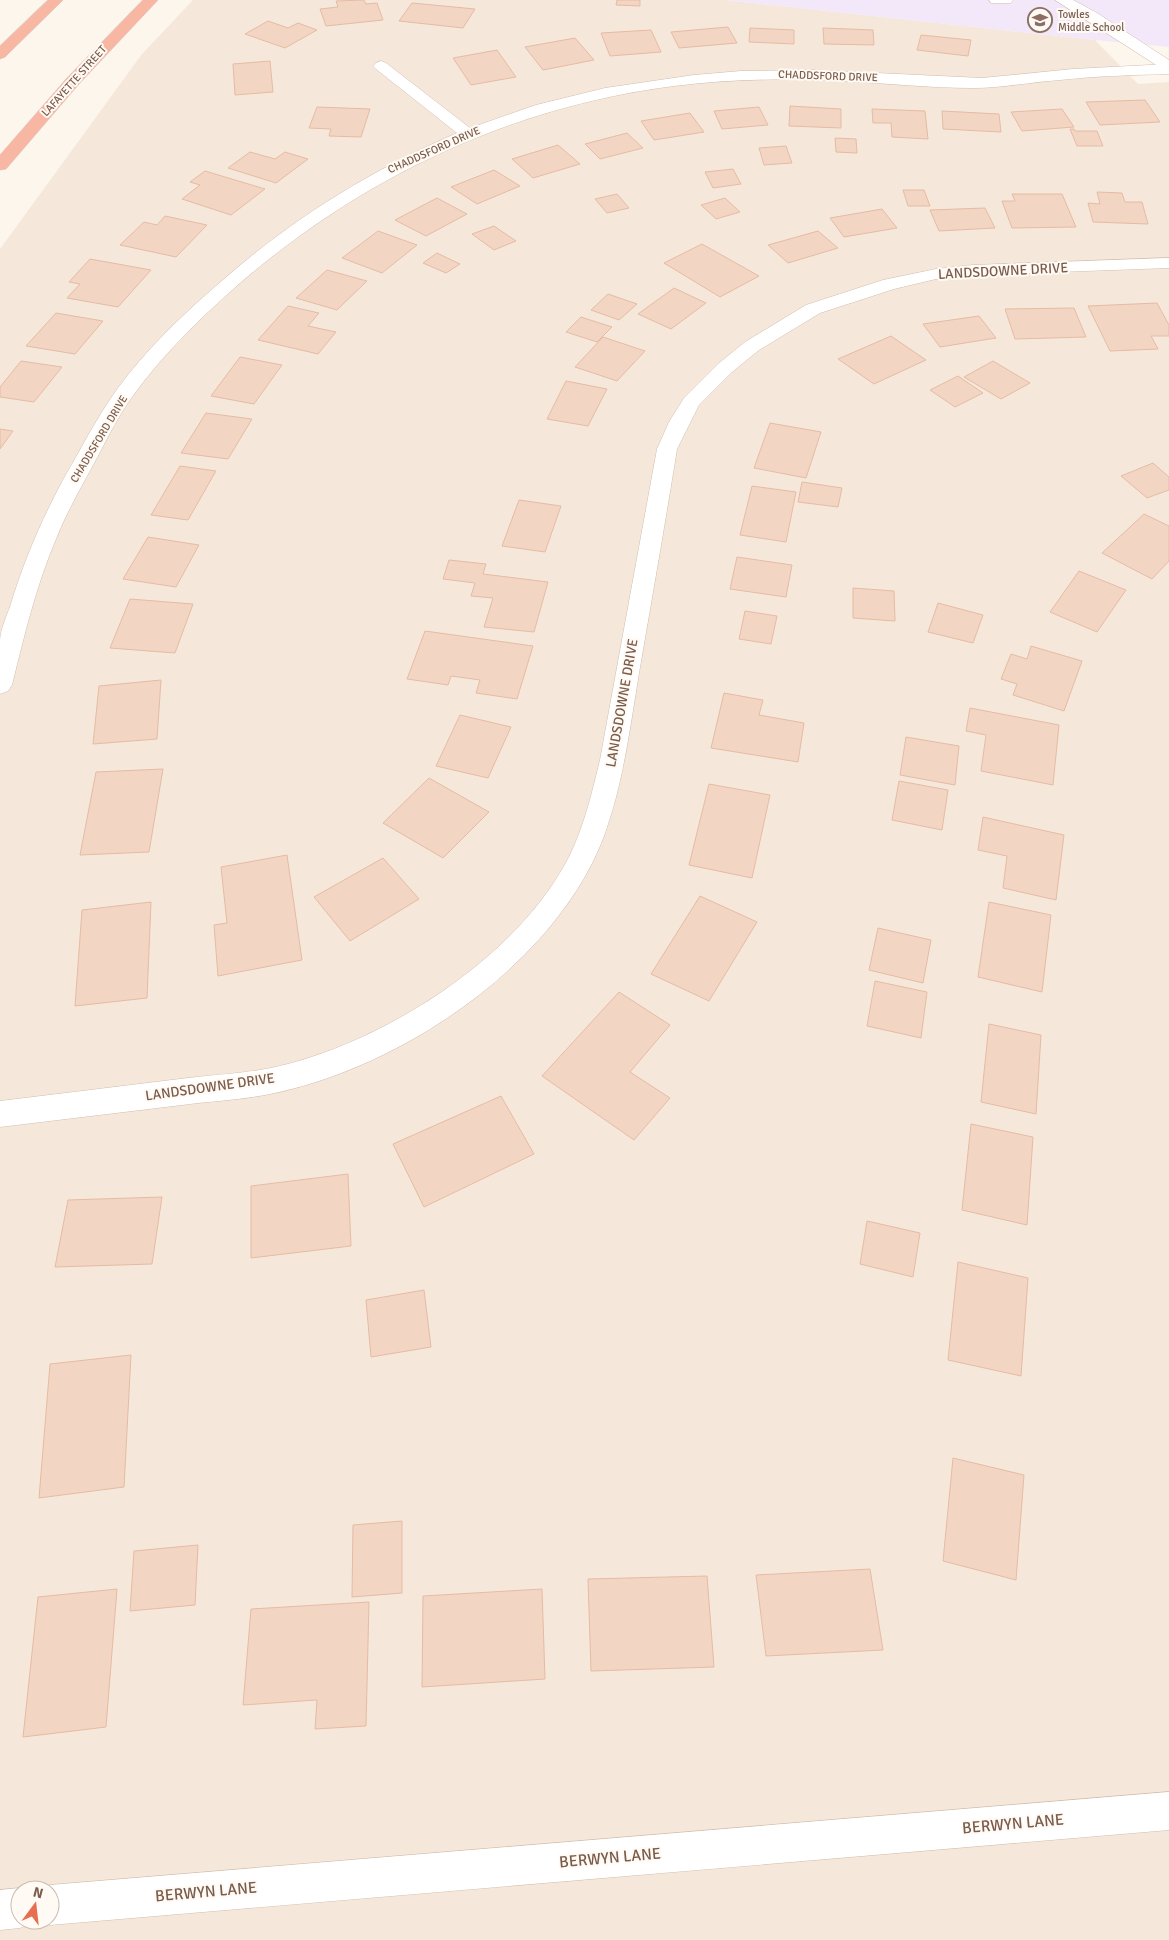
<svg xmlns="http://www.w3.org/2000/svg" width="1169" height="1940" font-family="Signika,sans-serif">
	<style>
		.residential { fill: #f5e8da; fill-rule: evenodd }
		.education { fill: #f3e8fa }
		.building { fill: #f3d5c3; stroke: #e6bba3 }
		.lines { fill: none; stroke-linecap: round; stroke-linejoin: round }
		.lane-casing { stroke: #d1beb0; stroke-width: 1 }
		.street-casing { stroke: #d1beb0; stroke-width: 1 }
		.highway-casing { stroke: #dad1cd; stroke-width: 1 }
		.lane { fill: #fff; fill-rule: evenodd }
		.street { fill: #fff; fill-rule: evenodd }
		.highway { fill: #f7b7a3; fill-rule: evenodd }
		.labels { text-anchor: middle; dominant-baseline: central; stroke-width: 4; stroke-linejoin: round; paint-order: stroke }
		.far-education-label { font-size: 11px; fill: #785e54; stroke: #fffaf3; text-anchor: start }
		.far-street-label { font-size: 11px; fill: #7a5c4d; stroke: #fffaf3 }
		.street-label { font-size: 14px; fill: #7a5c4d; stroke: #fffaf3 }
		.near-street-label { font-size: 16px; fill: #7a5c4d; stroke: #fffaf3 }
	</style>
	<rect width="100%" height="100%" fill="#fdf6ec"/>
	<path class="residential" d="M193,0H725L1095,40L1138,84L1169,82V1940H0V249L142,54ZM20,1890H50V1920H20Z"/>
	<path class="education" d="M725,0H1169V47L1095,40Z"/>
	<path class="building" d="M364,0L366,4L377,3L383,20L326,26L320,9L338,7L336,1Z
		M617,0H640V6L616,5Z
		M412,3L475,9L463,28L399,21Z
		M268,21L288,28L298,23L317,30L285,48L245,34Z
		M728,27L737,43L679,48L671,32Z
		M750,28L794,30V44L749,42Z
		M823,28L873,30L874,45L824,44Z
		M651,30L661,52L610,56L601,33Z
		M921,35L971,40L968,56L917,50Z
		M575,38L594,60L543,70L525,47Z
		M497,50L516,77L471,85L453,58Z
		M270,61L273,92L235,95L233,64Z
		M1145,100L1160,122L1100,125L1086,102Z
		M790,106L841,109V128L789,126Z
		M317,107L370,109L361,137L329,136L331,129L309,128Z
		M759,107L768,125L722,129L714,111Z
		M872,109L925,111L928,139L892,137L891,123H873Z
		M1062,109L1074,127L1022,131L1011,112Z
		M942,111L999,114L1001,132L943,129Z
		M690,113L704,132L654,140L641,121Z
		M1070,129H1074L1075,131H1097L1103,146H1077Z
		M627,133L643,148L600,159L585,144Z
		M835,138L856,139L857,153L836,152Z
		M558,145L580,164L533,178L512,159Z
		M786,146L792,163L764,165L759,148Z
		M250,152L275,159L285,152L308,159L276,183L228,168Z
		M733,169L741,184L713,188L705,172Z
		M494,170L520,186L477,204L451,187Z
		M205,171L265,189L231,215L182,199L200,185L190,182Z
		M903,190H924L930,206H908Z
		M1097,192L1122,193L1125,202H1142L1148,224L1093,222L1088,203L1100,204Z
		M617,194L629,208L607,213L595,199Z
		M1012,194H1062L1076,227L1012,228L1002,201H1015Z
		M437,198L467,214L426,236L395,220Z
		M725,198L740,212L716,219L701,205Z
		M985,208L995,228L939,231L930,210Z
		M882,209L897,228L844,237L830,218Z
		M165,216L207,225L176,257L120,245L144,222L157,225Z
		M494,226L516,241L494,250L472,234Z
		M378,231L417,245L382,273L342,258Z
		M818,231L838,248L788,263L768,245Z
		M702,244L759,276L720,297L664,263Z
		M437,253L460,264L446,273L423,263Z
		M90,259L151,270L118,307L67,298L80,284L69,282Z
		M327,270L367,281L337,310L296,298Z
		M674,288L706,303L671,329L638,314Z
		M608,294L637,304L619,320L591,310Z
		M1157,303L1169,325V336H1151L1158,349L1110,351L1088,306Z
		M288,306L319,313L308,326L336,332L318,354L258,340Z
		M1074,308L1086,337L1015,339L1005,309Z
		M56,313L103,321L75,354L26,346Z
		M979,316L996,338L940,347L923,324Z
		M581,317L612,327L597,342L566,332Z
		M891,336L926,360L874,384L838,359Z
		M603,337L645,351L617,381L575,367Z
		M240,357L282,365L254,404L211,396Z
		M21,361L62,367L34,402L0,397V387Z
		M993,361L1030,383L1001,399L964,377Z
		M958,376L983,393L955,407L930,390Z
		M566,381L607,389L588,426L547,419Z
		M206,413L252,419L228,459L181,453Z
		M770,423L821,432L806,478L754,468Z
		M0,429L13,431L0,449Z
		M1153,463L1169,477V490L1147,498L1121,476Z
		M180,466L216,471L188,520L151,515Z
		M802,482L842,488L838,507L798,502Z
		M752,486L796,492L786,542L740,535Z
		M519,500L561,506L545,552L502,546Z
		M1144,514L1169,526V561L1152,579L1102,553Z
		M148,537L199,545L176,587L123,579Z
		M737,557L792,565L786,597L730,589Z
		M449,560L486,564L483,574L548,582L534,632L484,627L493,598L471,596L475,583L443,579Z
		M1079,571L1126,590L1097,632L1050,612Z
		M853,588L894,591L895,621L853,618Z
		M130,599L193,604L175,653L110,648Z
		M938,603L983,615L973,643L928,632Z
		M745,611L777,616L771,644L739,639Z
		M425,631L533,646L517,699L476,693L480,680L451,676L448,685L407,679Z
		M1031,646L1082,661L1064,711L1013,695L1017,684L1001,679L1011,654L1027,659Z
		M161,680L157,739L93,744L99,686Z
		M724,693L763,700L759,715L804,723L798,762L711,748Z
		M970,708L1059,725L1053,785L981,771L986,735L966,731Z
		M460,715L511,727L488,778L436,766Z
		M906,737L959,746L955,785L900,775Z
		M163,769L149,852L80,855L96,772Z
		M429,778L489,812L443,858L383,823Z
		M899,781L948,790L942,830L892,820Z
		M709,784L770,795L752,878L689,865Z
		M983,817L1064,835L1056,900L1003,888L1007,856L978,850Z
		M287,855L302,960L218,976L214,925L227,923L221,867Z
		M383,858L419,899L350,941L314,897Z
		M700,896L757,922L709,1001L651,974Z
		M151,902L147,998L75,1006L82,910Z
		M989,902L1051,915L1042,992L978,977Z
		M878,928L931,940L923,983L869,970Z
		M875,981L927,992L921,1038L867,1026Z
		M619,992L670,1025L630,1072L670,1098L634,1140L542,1076Z
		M989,1024L1041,1035L1036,1114L981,1102Z
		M501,1096L534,1154L424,1207L393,1144Z
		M971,1124L1033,1137L1027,1225L962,1210Z
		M348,1174L351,1246L251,1258V1186Z
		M162,1197L152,1264L55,1267L68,1200Z
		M867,1221L920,1233L913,1277L860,1264Z
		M958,1262L1028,1278L1021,1376L948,1360Z
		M424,1290L431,1347L371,1357L366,1300Z
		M131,1355L124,1487L39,1498L50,1364Z
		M953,1458L1024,1475L1016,1580L943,1561Z
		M402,1521V1593L352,1597L353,1525Z
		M198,1545L195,1605L130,1611L134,1551Z
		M870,1569L883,1650L766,1656L756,1575Z
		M707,1576L714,1667L591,1671L588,1579Z
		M117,1589L106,1727L23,1737L38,1597Z
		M542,1589L545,1679L422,1687L423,1596Z
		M369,1602L366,1726L315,1729L317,1700L243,1705L251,1609Z"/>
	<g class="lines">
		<defs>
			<path id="lane" d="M989,0H1013L1011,3H991Z
				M1055,0H1073L1097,13L1169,60V72L1164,70Z"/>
			<path id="street" d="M381,61L386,63L470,128L536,105L605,88L694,75L741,71L813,70L982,78L1073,69L1169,64V74C1133,75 1096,76 1060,80C1031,82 1002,88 973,88C929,88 885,83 842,81C786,78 730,79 674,86C508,107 356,180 231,291C195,323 160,358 132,397C119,415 109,435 99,454C84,482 68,509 56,539C36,586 24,636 12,685L8,691L0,694C0,676 0,657 0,640C1,629 6,617 10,607C23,563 41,521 63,480C81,449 97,417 118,388C146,350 180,317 216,286C289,221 367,172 457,133L376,69L373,66L376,63Z
				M1169,258V268L973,275L936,279L894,289L820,313L759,350L732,372L699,405L677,449C665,524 652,598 639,673C630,728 623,784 604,836C556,964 401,1068 270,1094C241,1100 211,1101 182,1105C121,1112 61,1120 0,1127V1101C60,1094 120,1086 180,1079C210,1075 241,1074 271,1068C380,1045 517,959 569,857C584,827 592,793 600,760L657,449L669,422L684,398L718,364L745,342L806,305L883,280L936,269L973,265Z
				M1169,1792V1830L50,1925L38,1920H50V1890H38L50,1885Z
				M20,1888L25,1890H20V1920H35L34,1922L20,1928L0,1930V1890Z"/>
			<path id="highway" d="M48,0H63L5,57L0,59V46Z
				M143,0H158L79,84L6,169L0,170V155L67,78Z"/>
		</defs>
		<use href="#lane" class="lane-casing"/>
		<use href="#street" class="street-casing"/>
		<use href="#highway" class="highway-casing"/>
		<use href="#lane" class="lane"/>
		<use href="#street" class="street"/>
		<use href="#highway" class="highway"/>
	</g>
	<defs>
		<symbol id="school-ring" viewBox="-11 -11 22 22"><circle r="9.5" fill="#fffaf3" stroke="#8d6e63" stroke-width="1.5"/><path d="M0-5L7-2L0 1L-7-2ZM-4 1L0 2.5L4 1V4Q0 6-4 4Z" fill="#8d6e63"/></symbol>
	</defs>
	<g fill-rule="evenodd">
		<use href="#school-ring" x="1026" y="6" width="28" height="28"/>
	</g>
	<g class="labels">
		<g class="far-education-label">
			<text x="1058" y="14">Towles<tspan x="1058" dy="13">Middle School</tspan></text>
		</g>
		<g class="far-street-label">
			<text transform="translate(828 76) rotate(2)">CHADDSFORD DRIVE</text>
			<text transform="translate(74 81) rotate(-48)">LAFAYETTE STREET</text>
			<text transform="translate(434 150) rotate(-24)">CHADDSFORD DRIVE</text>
			<text transform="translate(99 439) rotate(-59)">CHADDSFORD DRIVE</text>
		</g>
		<g class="street-label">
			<text transform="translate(1003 271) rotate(-3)">LANDSDOWNE DRIVE</text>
			<text transform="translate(622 703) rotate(-80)">LANDSDOWNE DRIVE</text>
			<text transform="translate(210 1087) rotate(-8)">LANDSDOWNE DRIVE</text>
		</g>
		<g class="near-street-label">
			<text transform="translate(1013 1824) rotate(-5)">BERWYN LANE</text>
			<text transform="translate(610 1858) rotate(-5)">BERWYN LANE</text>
			<text transform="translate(206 1892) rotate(-5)">BERWYN LANE</text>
		</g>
	</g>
	<g transform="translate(35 1905) rotate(15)"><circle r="24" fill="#fffaf3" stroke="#cabbb1"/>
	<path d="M0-4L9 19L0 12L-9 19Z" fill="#e76f51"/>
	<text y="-8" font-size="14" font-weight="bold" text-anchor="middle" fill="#7a5c4d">N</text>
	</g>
</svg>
